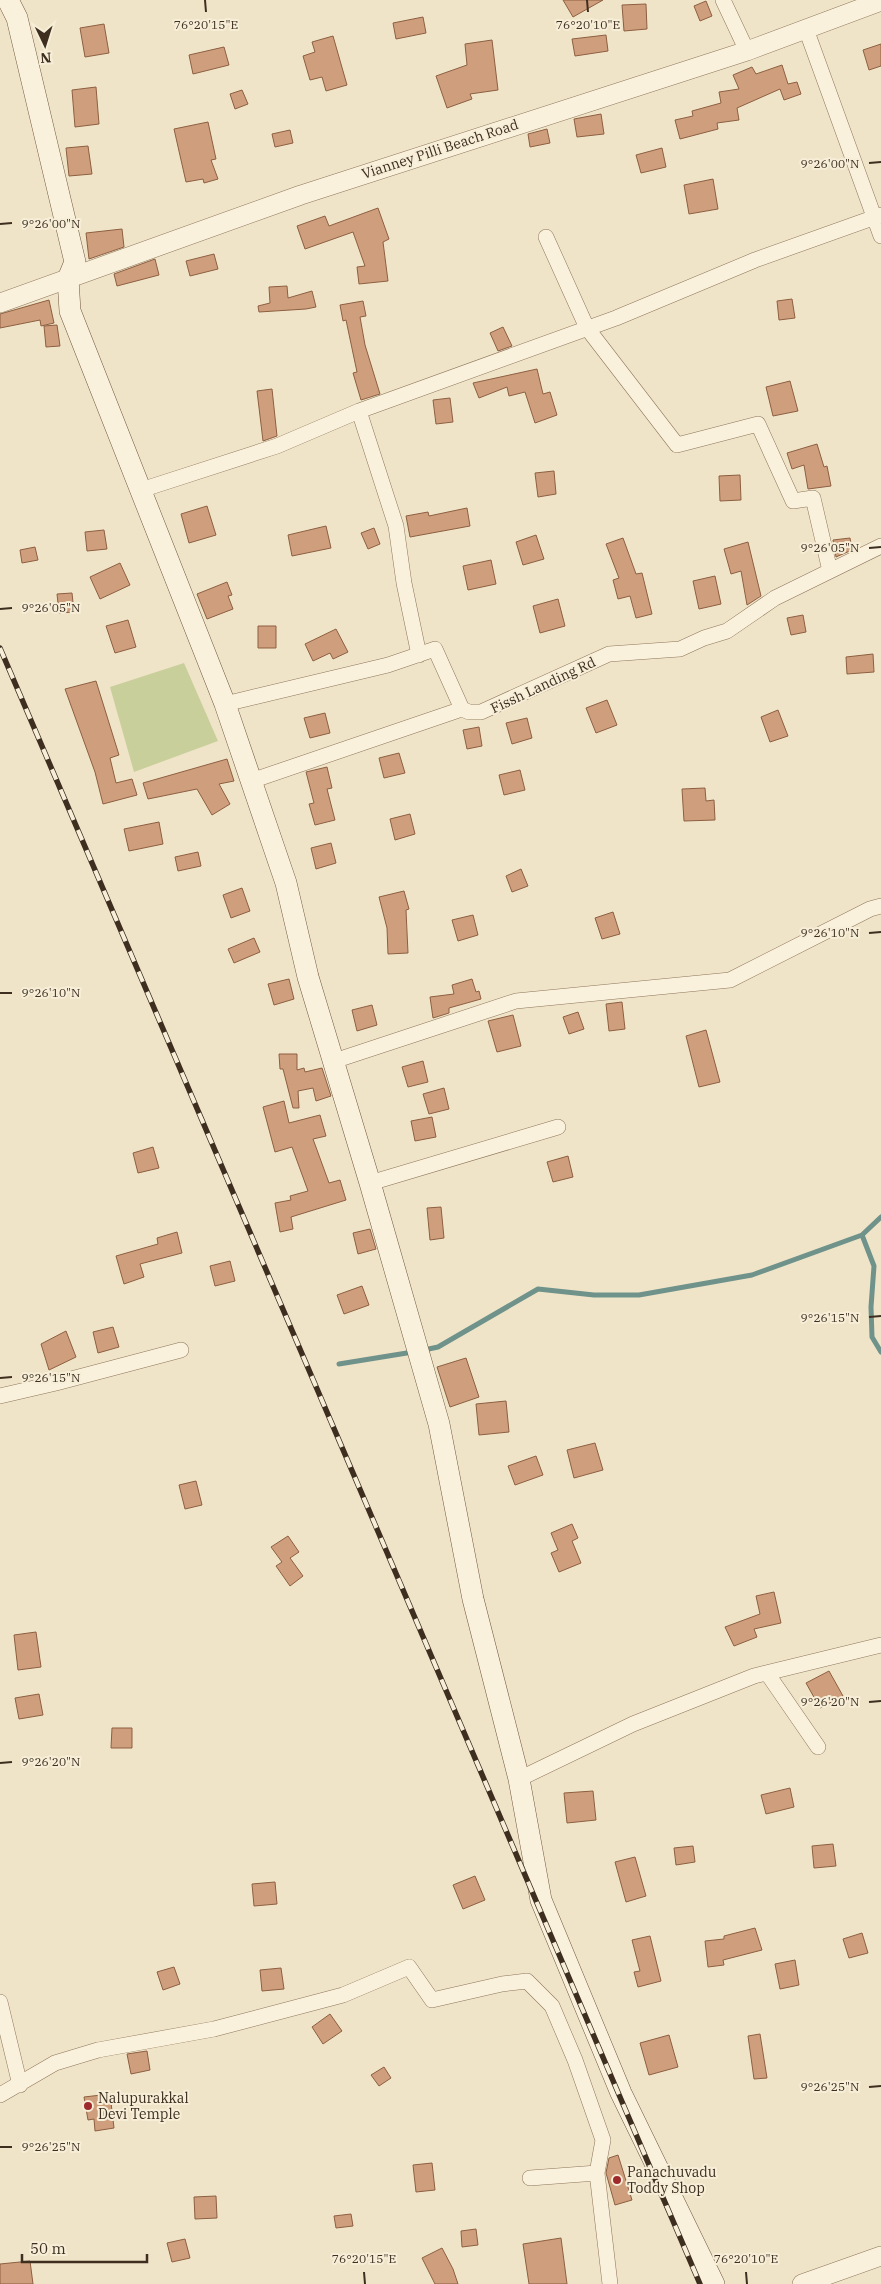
<svg xmlns="http://www.w3.org/2000/svg" width="881" height="2284" font-family="'IBM Plex Serif',serif">
	<style>
		.green { fill: #c9cf9b }
		.lines { fill: none; stroke-linecap: round; stroke-linejoin: round }
		.stream { stroke: #6f938a; stroke-width: 5 }
		.building { fill: #cf9f7d; stroke: #8d5f41 }
		.minor-casing { stroke: #8d765c; stroke-width: 16 }
		.tertiary-casing { stroke: #8d765c; stroke-width: 20 }
		.secondary-casing { stroke: #6f573f; stroke-width: 22 }
		.minor { stroke: #faf1dc; stroke-width: 15 }
		.tertiary { stroke: #faf1dc; stroke-width: 19 }
		.secondary { stroke: #faf1dc; stroke-width: 21 }
		.rail-casing { stroke: #3d2e20; stroke-width: 5.5 }
		.rail { stroke: #f7eed8; stroke-width: 4; stroke-dasharray: 11; stroke-linecap: butt }
		.ticks { fill: none; stroke: #3d2e20; stroke-width: 2 }
		.poi-dot { fill: #9e2a2b; stroke: #f7eed8; stroke-width: 2 }
		.labels { text-anchor: middle; dominant-baseline: central; stroke-width: 4; stroke-linejoin: round; paint-order: stroke }
		.street-label { font-size: 14px; fill: #3d2e20; stroke: #f7eed8 }
		.poi-label { font-size: 14px; fill: #3d2e20; stroke: #f7eed8; text-anchor: start }
		.ticks-label { font-size: 12px; text-anchor: middle; fill: #3d2e20; stroke: #f7eed8; stroke-width: 4; stroke-linejoin: round; paint-order: stroke }
	</style>
	<rect width="100%" height="100%" fill="#f0e4c8"/>
	<path class="green" d="M184,663L218,741L134,772L110,687Z"/>
	<g class="lines">
		<path class="stream" d="M862,1235L874,1266L871,1307L872,1337L881,1352
			M424,1350L438,1347L538,1289L594,1295H639L752,1275L862,1235L881,1217
			M339,1364L413,1352"/>
	</g>
	<path class="building" d="M563,0H603L573,17Z
		M706,1L712,16L700,21L694,6Z
		M646,4L647,29L624,31L622,5Z
		M423,17L426,33L396,39L393,23Z
		M104,24L109,53L85,57L80,28Z
		M606,35L608,51L575,56L572,39Z
		M333,36L347,85L326,91L322,77L310,80L303,56L315,52L312,42Z
		M492,40L498,90L470,94L472,99L447,108L436,76L467,65L465,44Z
		M881,44V66L869,70L863,50Z
		M224,47L229,65L193,74L189,55Z
		M782,65L788,84L797,82L801,94L784,100L780,89L737,108L739,120L717,123L718,129L680,139L675,120L693,116L692,111L721,103L719,92L739,89L733,75L752,67L756,74Z
		M96,87L99,124L75,127L72,90Z
		M242,90L248,104L235,109L230,94Z
		M601,114L604,134L577,137L574,119Z
		M208,122L216,159L211,160L218,179L204,183L203,179L186,182L174,129Z
		M547,129L550,143L530,147L528,134Z
		M290,130L293,143L275,147L272,134Z
		M88,146L92,174L69,176L66,148Z
		M662,148L666,167L641,173L636,155Z
		M713,179L718,209L689,214L684,185Z
		M378,208L389,239L383,242L388,281L359,284L357,267L365,266L353,232L305,249L297,226L325,216L329,226Z
		M122,229L124,247L89,259L86,233Z
		M214,254L218,269L190,276L186,261Z
		M155,259L159,275L117,286L114,274Z
		M287,286L288,298L312,291L316,307L306,309L259,312L258,306L270,303L269,287Z
		M792,299L795,318L779,320L777,301Z
		M49,300L54,323L41,326L40,320L0,328V314Z
		M363,301L366,316L360,317L365,345L380,394L361,400L353,373L357,372L346,320L343,321L340,305Z
		M57,325L60,346L46,347L44,326Z
		M503,327L512,346L498,351L490,333Z
		M537,369L543,394L550,392L557,415L535,423L525,392L509,396L507,387L479,398L473,383Z
		M790,381L798,411L773,416L766,387Z
		M272,389L277,436L263,441L257,391Z
		M450,398L453,422L436,424L433,400Z
		M817,444L824,467L827,466L831,486L808,489L804,465L792,469L787,453Z
		M554,471L556,494L538,497L535,473Z
		M740,475L741,500L720,501L719,476Z
		M207,506L216,535L189,543L181,514Z
		M467,508L470,526L410,537L406,516L428,512L429,516Z
		M326,526L331,548L292,556L288,535Z
		M374,528L380,544L368,549L361,533Z
		M104,530L107,549L87,551L85,532Z
		M536,535L544,559L523,565L516,542Z
		M623,538L636,574L642,573L652,614L636,618L630,596L618,599L613,580L619,578L606,544Z
		M850,538L852,550L836,557L833,540Z
		M748,542L761,596L747,605L741,571L731,574L724,549Z
		M35,547L38,560L22,563L20,550Z
		M491,560L496,584L468,590L463,566Z
		M120,563L130,585L100,599L90,577Z
		M715,576L721,604L699,609L693,581Z
		M227,582L232,595L228,596L233,609L207,619L197,594Z
		M72,593L74,612L59,613L57,594Z
		M558,599L565,626L540,633L533,606Z
		M803,615L806,632L791,635L787,618Z
		M128,620L136,647L115,653L106,626Z
		M258,626H276V648H258Z
		M336,629L348,652L333,659L330,653L313,661L305,644Z
		M873,654L874,672L847,674L846,657Z
		M96,681L119,755L110,758L116,783L132,779L137,795L103,804L95,772L65,689Z
		M607,700L617,725L596,733L586,708Z
		M778,710L788,736L770,742L761,717Z
		M325,713L330,733L310,738L304,718Z
		M527,718L532,738L512,744L506,723Z
		M479,727L482,746L467,749L463,730Z
		M399,753L405,773L384,778L379,758Z
		M227,759L234,781L219,784L230,804L212,815L197,789L148,799L143,783Z
		M327,767L332,788L327,789L335,820L315,825L309,804L314,803L306,772Z
		M520,770L525,790L504,795L499,775Z
		M705,788L706,801L714,800L715,820L684,821L682,789Z
		M410,814L415,834L395,840L390,819Z
		M159,822L163,844L129,851L124,829Z
		M331,843L336,863L316,869L311,848Z
		M198,852L201,866L178,871L175,857Z
		M521,869L528,886L512,892L506,876Z
		M242,888L250,911L231,918L223,895Z
		M404,891L409,909L406,910L408,953L388,954L387,928L379,897Z
		M613,912L620,934L602,939L595,918Z
		M473,915L478,935L458,941L452,920Z
		M254,938L260,952L234,963L228,949Z
		M289,979L294,999L274,1005L268,984Z
		M472,979L476,992L479,991L481,999L449,1008V1013L433,1018L430,997L454,994L452,985Z
		M622,1002L625,1029L609,1031L606,1004Z
		M372,1005L377,1025L357,1031L352,1010Z
		M578,1012L584,1029L569,1034L563,1017Z
		M513,1015L521,1046L497,1052L488,1021Z
		M706,1030L720,1082L699,1087L686,1036Z
		M279,1054H297V1070L304,1068L305,1072L322,1068L331,1096L316,1101L313,1088L298,1091L299,1108H293L283,1069H280Z
		M423,1061L428,1082L408,1087L402,1067Z
		M444,1088L449,1109L429,1114L423,1094Z
		M284,1101L289,1123L320,1115L326,1136L313,1139L329,1183L340,1180L346,1200L291,1217L293,1229L280,1232L275,1203L291,1200L290,1196L308,1191L292,1147L275,1152L263,1107Z
		M432,1117L436,1137L415,1141L411,1121Z
		M153,1147L159,1168L138,1173L133,1153Z
		M568,1156L573,1177L553,1182L547,1162Z
		M441,1207L444,1238L430,1240L427,1208Z
		M370,1229L376,1249L358,1254L353,1233Z
		M177,1232L182,1253L140,1264L144,1277L124,1284L116,1256L158,1244L157,1238Z
		M230,1261L235,1281L215,1286L210,1266Z
		M362,1286L369,1305L344,1314L337,1295Z
		M113,1327L119,1347L98,1353L93,1332Z
		M66,1331L76,1357L49,1370L41,1344Z
		M466,1358L479,1397L450,1407L437,1367Z
		M506,1401L509,1432L479,1435L476,1404Z
		M595,1443L603,1470L574,1478L567,1450Z
		M536,1456L543,1475L515,1485L508,1466Z
		M196,1481L202,1505L185,1509L179,1485Z
		M572,1524L578,1538L572,1541L581,1563L559,1572L551,1553L558,1550L551,1533Z
		M288,1536L299,1552L290,1558L303,1576L290,1586L276,1566L282,1562L271,1547Z
		M774,1592L781,1623L754,1629L757,1637L734,1646L725,1627L760,1614L756,1596Z
		M36,1632L41,1667L18,1670L14,1635Z
		M829,1671L843,1696L820,1708L806,1683Z
		M39,1694L43,1715L19,1719L15,1698Z
		M112,1728H132V1748H111Z
		M790,1788L794,1807L766,1814L761,1795Z
		M593,1791L596,1820L567,1823L564,1793Z
		M833,1844L836,1866L814,1868L812,1846Z
		M693,1846L695,1862L676,1865L674,1848Z
		M635,1857L646,1896L626,1902L615,1862Z
		M475,1876L485,1900L463,1909L453,1885Z
		M275,1882L277,1904L254,1906L252,1884Z
		M755,1928L762,1950L723,1960L724,1965L708,1967L705,1941L724,1939V1936Z
		M862,1933L868,1953L849,1958L843,1939Z
		M650,1936L661,1981L638,1987L634,1972L640,1971L632,1940Z
		M795,1960L799,1985L780,1989L775,1964Z
		M174,1967L180,1984L163,1990L157,1972Z
		M281,1968L284,1989L262,1991L260,1970Z
		M330,2014L342,2031L323,2044L312,2027Z
		M760,2034L767,2078L754,2079L748,2036Z
		M669,2035L678,2067L649,2075L640,2043Z
		M147,2051L150,2070L131,2074L127,2054Z
		M384,2067L391,2078L379,2086L371,2075Z
		M110,2094L114,2128L95,2131L94,2119L88,2120L84,2097Z
		M618,2155L632,2200L615,2205L606,2173L609,2158Z
		M432,2163L435,2190L416,2192L413,2165Z
		M216,2196L217,2218L195,2219L194,2197Z
		M351,2214L353,2226L336,2228L334,2216Z
		M476,2229L478,2245L462,2247L461,2231Z
		M561,2238L567,2284H529L523,2244Z
		M185,2239L190,2258L172,2262L167,2243Z
		M442,2248L453,2269L458,2284H435L422,2258Z
		M30,2261L33,2284H0V2264Z"/>
	<g class="lines">
		<defs>
			<path id="minor" d="M723,0L747,51
				M806,29L881,236
				M546,237L587,328L677,445L758,424L793,501L813,498L830,571
				M359,411L396,526L404,583L419,655
				M141,490L277,446L359,411L616,318L755,260L881,215
				M225,704L388,665L435,649L462,709L469,712H481L609,654L680,649L704,638L727,631L775,598L881,546
				M251,781L462,709
				M334,1061L516,1001L730,980L870,909L881,906
				M370,1183L558,1127
				M0,1396L56,1383L181,1350
				M767,1673L818,1747
				M519,1779L633,1724L754,1676L881,1645
				M0,2002L20,2085
				M0,2095L55,2063L98,2050L214,2029L343,1995L409,1967L432,2000L502,1984L527,1981L552,2006L575,2060L603,2140L597,2173L610,2284
				M530,2178L597,2173"/>
			<path id="tertiary" d="M0,303L301,195L747,51L881,1
				M802,2284L881,2256"/>
			<path id="secondary" d="M8,0L17,18L75,262L68,279L70,311L225,704L286,883L308,977L370,1183L439,1424L473,1599L519,1779L541,1900L621,2093L714,2284"/>
		</defs>
		<use href="#minor" class="minor-casing"/>
		<use href="#tertiary" class="tertiary-casing"/>
		<use href="#secondary" class="secondary-casing"/>
		<use href="#minor" class="minor"/>
		<use href="#tertiary" class="tertiary"/>
		<use href="#secondary" class="secondary"/>
		<defs>
			<path id="rail" d="M0,648L700,2284"/>
		</defs>
		<use href="#rail" class="rail-casing"/>
		<use href="#rail" class="rail"/>
	</g>
	<path class="ticks" d="M205,0L206,12M587,0L588,12M869,163L881,162M0,224L12,223M869,548L881,547M0,609L12,608M869,933L881,932M0,993H12M869,1317L881,1316M0,1378L12,1377M869,1702L881,1701M0,1763L12,1762M869,2087L881,2086M0,2147H12M364,2272L365,2284M746,2272L747,2284"/>
	<g class="poi-dot">
		<circle cx="88" cy="2106" r="5"/>
		<circle cx="617" cy="2180" r="5"/>
	</g>
	<g class="labels">
		<g class="street-label">
			<text transform="translate(440 149) rotate(-18)">Vianney Pilli Beach Road</text>
			<text transform="translate(543 685) rotate(-25)">Fissh Landing Rd</text>
		</g>
		<g class="poi-label">
			<text x="98" y="2098">Nalupurakkal<tspan x="98" dy="16">Devi Temple</tspan></text>
			<text x="627" y="2172">Panachuvadu<tspan x="627" dy="16">Toddy Shop</tspan></text>
		</g>
	</g>
	<g class="ticks-label">
		<text x="206" y="29">76°20'15"E</text>
		<text x="588" y="29">76°20'10"E</text>
		<text x="830" y="168">9°26'00"N</text>
		<text x="51" y="228">9°26'00"N</text>
		<text x="830" y="552">9°26'05"N</text>
		<text x="51" y="612">9°26'05"N</text>
		<text x="830" y="937">9°26'10"N</text>
		<text x="51" y="997">9°26'10"N</text>
		<text x="830" y="1322">9°26'15"N</text>
		<text x="51" y="1382">9°26'15"N</text>
		<text x="830" y="1706">9°26'20"N</text>
		<text x="51" y="1766">9°26'20"N</text>
		<text x="830" y="2091">9°26'25"N</text>
		<text x="51" y="2151">9°26'25"N</text>
		<text x="364" y="2263">76°20'15"E</text>
		<text x="746" y="2263">76°20'10"E</text>
	</g>
	<g transform="translate(45 45) rotate(176)" stroke="#f7eed8" stroke-width="4" paint-order="stroke">
	<path d="M0-4L9 19L0 12L-9 19Z" fill="#3d2e20"/>
	<text y="-8" font-size="14" font-weight="bold" text-anchor="middle" fill="#3d2e20">N</text>
	</g>
	<path d="M22 2254v8h125v-8" fill="none" stroke="#3d2e20" stroke-width="2.5"/>
	<text x="30" y="2254" font-size="15" fill="#3d2e20" stroke="#f7eed8" stroke-width="4" paint-order="stroke">50 m</text>
</svg>
